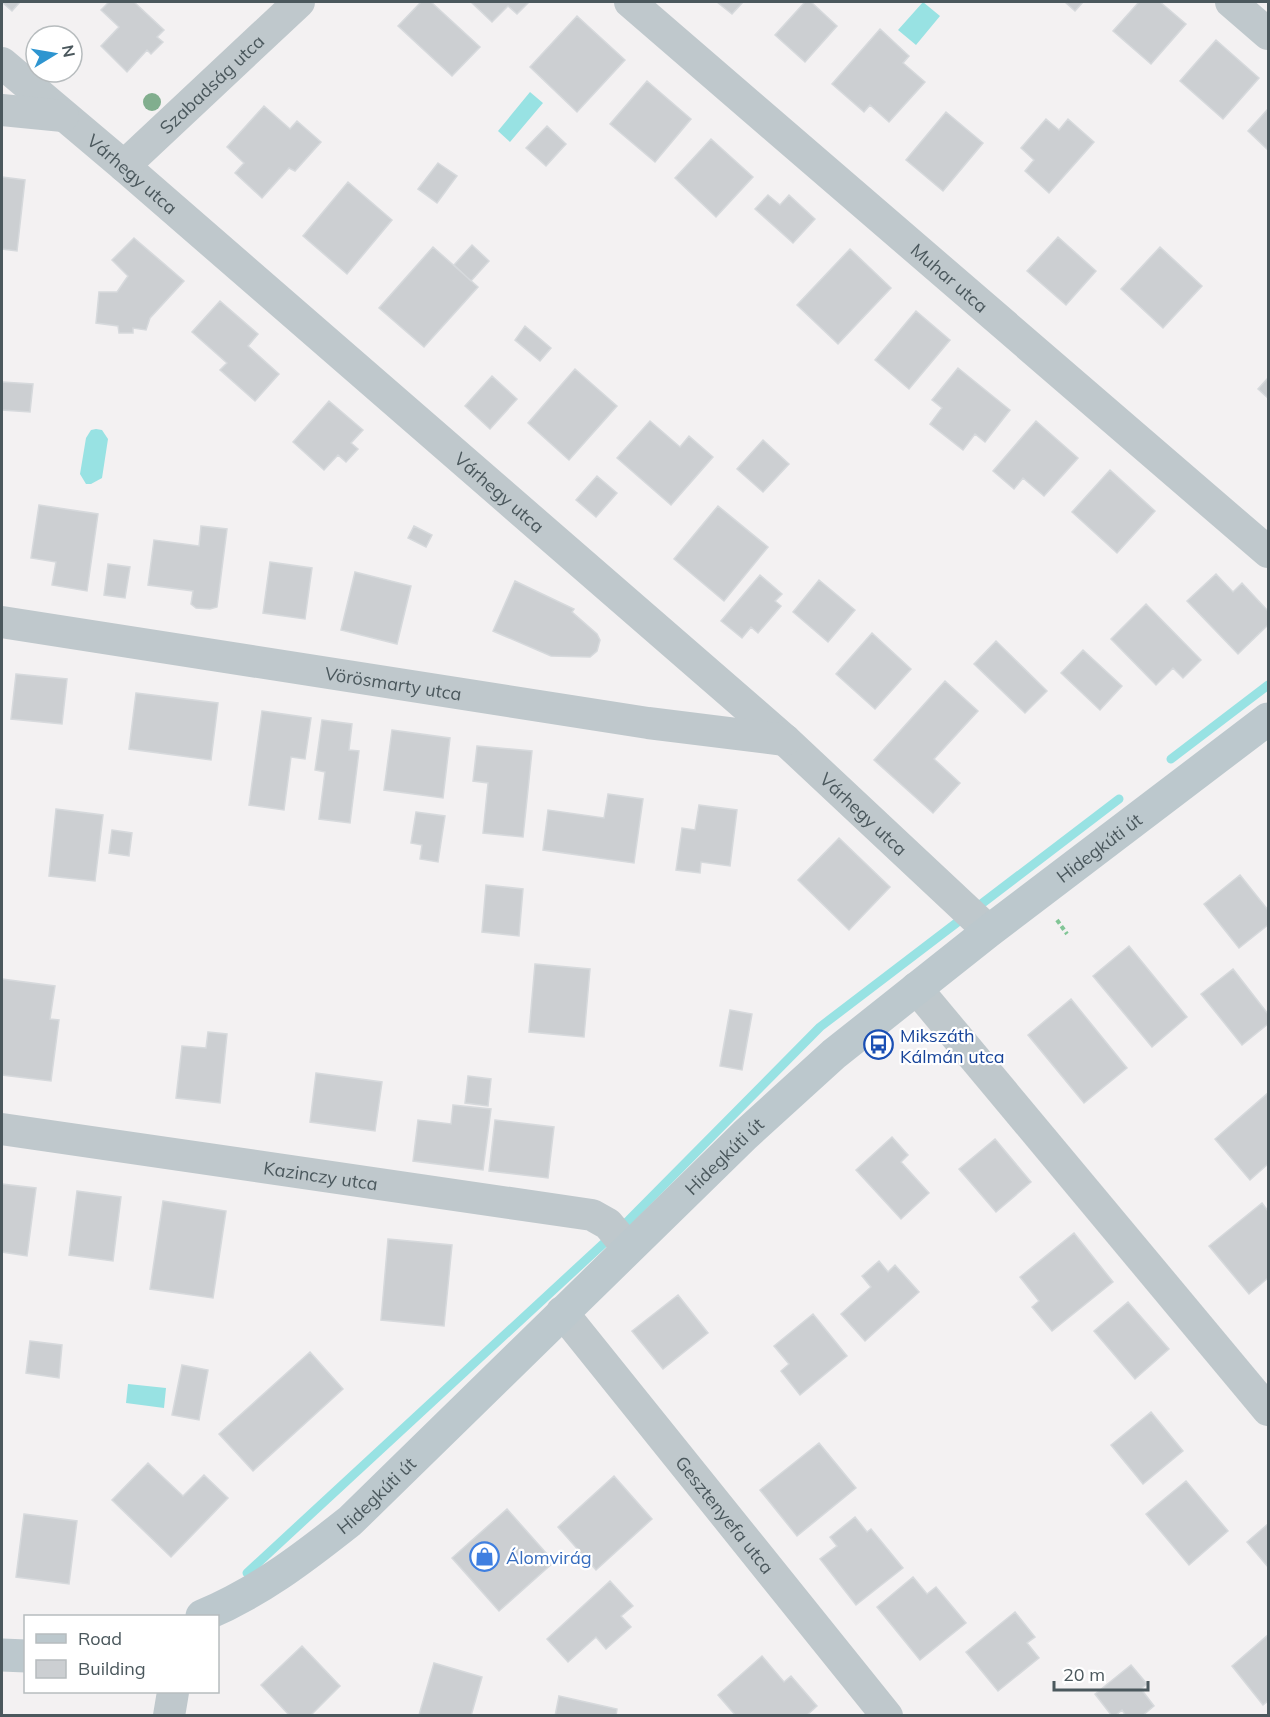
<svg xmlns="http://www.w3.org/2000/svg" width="1270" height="1717" font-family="Mulish,sans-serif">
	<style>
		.water { fill: #98e2e3 }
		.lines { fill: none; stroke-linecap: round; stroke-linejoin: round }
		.stream { stroke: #98e2e3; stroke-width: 9 }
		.building { fill: #cccfd2; stroke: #d6d9dc; stroke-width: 1.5 }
		.path { stroke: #81c596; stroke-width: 4; stroke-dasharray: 4.5 3; stroke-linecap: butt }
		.minor { stroke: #bfc8cc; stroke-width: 32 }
		.secondary { stroke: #bcc8cd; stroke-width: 33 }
		.tree { fill: #81ae8e }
		.labels { text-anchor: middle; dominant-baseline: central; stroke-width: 4.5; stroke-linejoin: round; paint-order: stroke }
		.street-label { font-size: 18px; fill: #4b585d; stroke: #fff }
		.transit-label { font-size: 18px; fill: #164399; stroke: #fff; text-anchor: start }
		.shop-label { font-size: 18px; fill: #366cbe; stroke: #fff; text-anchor: start }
	</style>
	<rect width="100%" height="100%" fill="#f3f1f2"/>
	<path class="water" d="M923,2L940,16L916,45L898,30Z
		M530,92L543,103L510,142L498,131Z
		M96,429L102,430L108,439L102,478L91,484H86L80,474L86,438L91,430Z
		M128,1384L166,1388L164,1408L126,1403Z"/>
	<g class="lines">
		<path class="stream" d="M1171,759L1268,685
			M247,1573L629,1220L820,1027L1119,799"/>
	</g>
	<path class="building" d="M2,2H20L12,11Z
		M109,2H134L164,30L157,37L163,42L151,54L147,50L127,72L101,46L119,27L101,10Z
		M421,2H431L480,47L452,76L398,26Z
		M471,2H529L517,14L508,6L492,22Z
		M717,2H743L732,14Z
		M805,2H811L837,26L805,62L775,35Z
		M1065,2H1083L1075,11Z
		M1139,2H1160L1186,24L1151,64L1113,31Z
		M577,16L625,60L577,112L530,67Z
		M880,29L909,56L903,63L925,82L889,122L870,105L864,112L832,84Z
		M1216,40L1259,78L1223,119L1180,81Z
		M647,81L691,119L655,162L610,124Z
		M264,106L290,129L297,121L321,142L295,171L289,168L262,198L235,173L244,163L227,147Z
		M1268,109V150L1248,131Z
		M946,112L983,143L943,191L906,160Z
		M1046,119L1059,130L1068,119L1094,142L1049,193L1025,171L1034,160L1021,148Z
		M547,126L566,144L546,166L526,148Z
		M711,139L753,177L716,217L675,178Z
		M438,163L457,176L437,203L418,189Z
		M2,177L25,180L17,251L2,249Z
		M348,182L392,220L347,274L303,236Z
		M768,195L780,205L789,195L815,219L793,243L755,209Z
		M1058,237L1096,271L1066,305L1027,271Z
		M134,238L184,281L150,318L146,330L133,328V333H119L118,326L96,323L99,292H117L128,276L112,260Z
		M472,245L489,261L471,281L454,265Z
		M433,247L478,287L424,347L379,308Z
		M1160,247L1202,286L1163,328L1121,289Z
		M850,249L891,288L838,344L797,305Z
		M220,301L258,334L248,346L279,374L255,401L220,370L227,363L192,332Z
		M916,311L950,340L909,389L875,360Z
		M525,326L551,348L540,361L515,340Z
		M958,368L1010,410L985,442L975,434L963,450L930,424L942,408L932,400Z
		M575,369L617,406L569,460L528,423Z
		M492,376L517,399L490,429L465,406Z
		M1268,378V398L1258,389Z
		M2,382L33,384L30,412L2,410Z
		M329,401L363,430L351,443L358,449L346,462L338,455L324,470L293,442Z
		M650,421L680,447L689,436L713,457L671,505L617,458Z
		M1036,421L1078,458L1044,496L1023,478L1014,489L993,471Z
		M763,440L789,464L763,492L737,469Z
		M1110,470L1155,511L1117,553L1072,512Z
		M597,476L617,493L596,517L576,500Z
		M39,505L98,514L87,591L52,585L56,562L31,558Z
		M718,506L768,547L724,601L674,559Z
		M201,526L227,529L217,607L210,609L196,608L191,604L193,591L148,585L154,540L199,546Z
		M414,526L432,535L426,547L408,538Z
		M270,562L312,568L305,619L263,613Z
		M108,564L130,567L125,598L104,595Z
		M355,572L411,586L397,644L341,630Z
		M1216,574L1233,592L1242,583L1268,611V625L1238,654L1187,601Z
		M760,575L782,594L775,601L781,606L758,633L751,627L742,638L721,621Z
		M819,580L855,610L828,642L793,612Z
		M515,581L574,609L572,612L597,634L600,640L597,651L590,657L551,656L493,631Z
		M1146,604L1201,660L1183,678L1173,668L1156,685L1111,639Z
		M872,633L911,669L875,709L836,674Z
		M996,641L1047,691L1025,713L974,664Z
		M1083,650L1122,686L1100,710L1061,673Z
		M16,674L67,679L62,724L11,719Z
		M945,681L978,711L934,759L960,783L933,813L874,760Z
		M136,693L218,703L211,760L129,749Z
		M262,711L311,718L305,759L291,757L284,810L249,805Z
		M322,720L352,724L349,750L359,751L350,823L319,819L325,772L315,770Z
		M392,730L450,738L443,798L384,790Z
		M477,746L532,751L523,837L483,833L488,783L473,781Z
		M608,794L643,799L634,863L543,850L548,810L604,818Z
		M699,805L737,810L730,866L701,862L700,873L676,870L682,828L695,830Z
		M56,809L103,815L95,881L49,876Z
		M416,812L445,816L438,862L420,859L422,845L411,843Z
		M112,830L132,833L129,856L109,853Z
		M839,838L890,887L849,930L798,880Z
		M1240,875L1268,910V925L1239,948L1204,904Z
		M486,885L523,889L519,936L482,932Z
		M1129,946L1187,1017L1152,1047L1093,976Z
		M535,964L590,969L584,1037L529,1032Z
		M1233,969L1268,1014V1024L1242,1045L1201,994Z
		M2,979L55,986L50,1019L59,1020L51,1081L2,1075Z
		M1071,999L1127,1068L1084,1103L1028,1035Z
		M730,1010L752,1014L742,1070L720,1066Z
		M208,1032L227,1034L220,1103L176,1098L182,1046L206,1048Z
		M316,1073L382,1082L375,1131L310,1122Z
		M468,1076L491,1079L488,1106L465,1103Z
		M1268,1093V1164L1250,1180L1215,1139Z
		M453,1105L491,1109L483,1170L413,1161L418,1120L451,1124Z
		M495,1120L554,1127L548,1178L489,1171Z
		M892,1137L908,1155L901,1162L929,1193L901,1219L856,1170Z
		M995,1139L1031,1182L996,1212L959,1169Z
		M2,1184L36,1188L27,1256L2,1252Z
		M77,1191L121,1197L113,1261L69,1255Z
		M163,1201L226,1211L213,1298L150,1289Z
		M1262,1203L1268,1211V1278L1249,1294L1209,1246Z
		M1074,1233L1113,1282L1052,1331L1032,1307L1039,1301L1020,1277Z
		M388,1239L452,1245L444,1326L381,1320Z
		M879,1261L888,1272L895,1265L919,1292L865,1341L841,1314L871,1287L862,1276Z
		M678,1295L708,1333L663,1369L632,1331Z
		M1128,1302L1169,1349L1135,1379L1094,1331Z
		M813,1314L847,1356L800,1395L781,1371L789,1364L774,1346Z
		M30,1341L62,1345L59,1378L26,1373Z
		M310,1352L343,1389L253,1471L219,1434Z
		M182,1365L208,1370L199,1420L172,1415Z
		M1151,1412L1183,1451L1143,1484L1111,1445Z
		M819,1443L856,1488L797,1536L760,1490Z
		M148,1463L183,1496L204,1475L228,1498L171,1557L112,1500Z
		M614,1476L652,1519L596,1570L558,1527Z
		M1186,1481L1228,1531L1189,1565L1146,1514Z
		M507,1509L554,1562L499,1611L452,1558Z
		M24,1514L77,1521L69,1584L16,1577Z
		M855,1517L867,1532L871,1529L903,1568L856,1605L820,1559L837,1546L830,1537Z
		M1268,1524V1567L1247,1542Z
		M913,1577L927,1594L936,1587L966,1623L920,1660L877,1607Z
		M610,1581L633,1606L621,1616L631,1627L606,1649L596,1637L568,1662L547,1639Z
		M1015,1612L1035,1637L1027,1643L1039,1658L998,1691L966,1652Z
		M1268,1635V1701L1263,1705L1232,1666Z
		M302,1646L340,1686L310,1716H290L261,1685Z
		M762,1656L784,1682L791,1676L817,1706L806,1716H736L718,1695Z
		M434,1663L482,1677L471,1716L419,1715Z
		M1131,1665L1147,1684L1141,1689L1154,1706L1142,1716H1126L1122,1710L1115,1716H1112L1095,1694Z
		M559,1696L617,1709L616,1716H555Z"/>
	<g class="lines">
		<path class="path" d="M1057,920L1067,934"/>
		<g class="minor">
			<path id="s1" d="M630,2L1268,552"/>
			<path d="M1231,2L1268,34"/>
			<path id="s2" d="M2,63L124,166L785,740L989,931"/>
			<path d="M2,110L63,116"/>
			<path id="s3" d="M124,166L299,2"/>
			<path id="s4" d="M2,622L648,723L785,740"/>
			<path d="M916,988L1268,1410"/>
			<path id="s5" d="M2,1129L592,1215L608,1224L628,1248"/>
			<path id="s6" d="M562,1312L887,1716"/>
			<path d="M169,1716L173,1692"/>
		</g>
		<g class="secondary">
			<path id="s7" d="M202,1616C259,1592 302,1559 350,1521L745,1135L834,1054L989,931L1268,719"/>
			<path d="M2,1655L26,1656"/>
		</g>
	</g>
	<circle class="tree" cx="152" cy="102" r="9"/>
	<defs>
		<symbol id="bus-ring" viewBox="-11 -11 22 22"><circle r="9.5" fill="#fff" stroke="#1a4fb4" stroke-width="1.5"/><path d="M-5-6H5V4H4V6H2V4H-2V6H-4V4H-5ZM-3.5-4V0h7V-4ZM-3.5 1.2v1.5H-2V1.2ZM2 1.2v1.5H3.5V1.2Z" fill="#1a4fb4"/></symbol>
		<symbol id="shop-ring" viewBox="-11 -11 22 22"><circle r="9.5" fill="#fff" stroke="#3f7fe0" stroke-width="1.5"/><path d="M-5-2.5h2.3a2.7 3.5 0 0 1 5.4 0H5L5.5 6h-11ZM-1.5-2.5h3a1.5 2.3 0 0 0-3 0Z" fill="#3f7fe0"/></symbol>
	</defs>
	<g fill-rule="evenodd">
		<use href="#bus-ring" x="862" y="1028" width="33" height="33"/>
		<use href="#shop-ring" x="468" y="1540" width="33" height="33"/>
	</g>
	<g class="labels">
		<g class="street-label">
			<text stroke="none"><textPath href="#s3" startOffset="120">Szabadság utca</textPath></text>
			<text stroke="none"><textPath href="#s2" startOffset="171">Várhegy utca</textPath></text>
			<text stroke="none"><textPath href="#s1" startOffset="422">Muhar utca</textPath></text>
			<text stroke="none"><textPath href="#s2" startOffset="657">Várhegy utca</textPath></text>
			<text stroke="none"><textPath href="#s4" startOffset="396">Vörösmarty utca</textPath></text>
			<text stroke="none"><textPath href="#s2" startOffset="1143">Várhegy utca</textPath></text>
			<text stroke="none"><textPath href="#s7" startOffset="1185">Hidegkúti út</textPath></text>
			<text stroke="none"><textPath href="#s7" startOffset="699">Hidegkúti út</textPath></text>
			<text stroke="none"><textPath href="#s5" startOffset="322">Kazinczy utca</textPath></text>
			<text stroke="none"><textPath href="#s7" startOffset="213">Hidegkúti út</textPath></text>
			<text stroke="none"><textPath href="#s6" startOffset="260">Gesztenyefa utca</textPath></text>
		</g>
		<g class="transit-label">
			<text x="900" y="1035">Mikszáth<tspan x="900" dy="21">Kálmán utca</tspan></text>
		</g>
		<g class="shop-label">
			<text x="506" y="1557">Álomvirág</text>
		</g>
	</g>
	<rect width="1270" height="1717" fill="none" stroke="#4b585d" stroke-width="6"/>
	<rect x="24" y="1615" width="195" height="78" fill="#ffffff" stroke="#b7bcbe" stroke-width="1.5"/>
	<rect x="36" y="1634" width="30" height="9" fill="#bcc8cd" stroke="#b7bcbe" stroke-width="1.5"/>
	<text x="78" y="1645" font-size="18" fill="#4b585d">Road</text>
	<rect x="36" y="1660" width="30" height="18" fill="#cccfd2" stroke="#b7bcbe" stroke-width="1.5"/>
	<text x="78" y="1675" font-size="18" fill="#4b585d">Building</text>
	<g transform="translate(54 54) rotate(79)"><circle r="28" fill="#ffffff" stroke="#b7bcbe" stroke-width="1.5"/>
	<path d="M0-4.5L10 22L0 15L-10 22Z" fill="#2e95d0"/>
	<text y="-9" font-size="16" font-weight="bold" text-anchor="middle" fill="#4b585d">N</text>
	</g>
	<path d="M1054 1681v9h94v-9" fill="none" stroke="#4b585d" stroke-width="3"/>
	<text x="1063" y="1681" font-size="18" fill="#4b585d" stroke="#ffffff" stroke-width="4.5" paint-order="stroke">20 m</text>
</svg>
